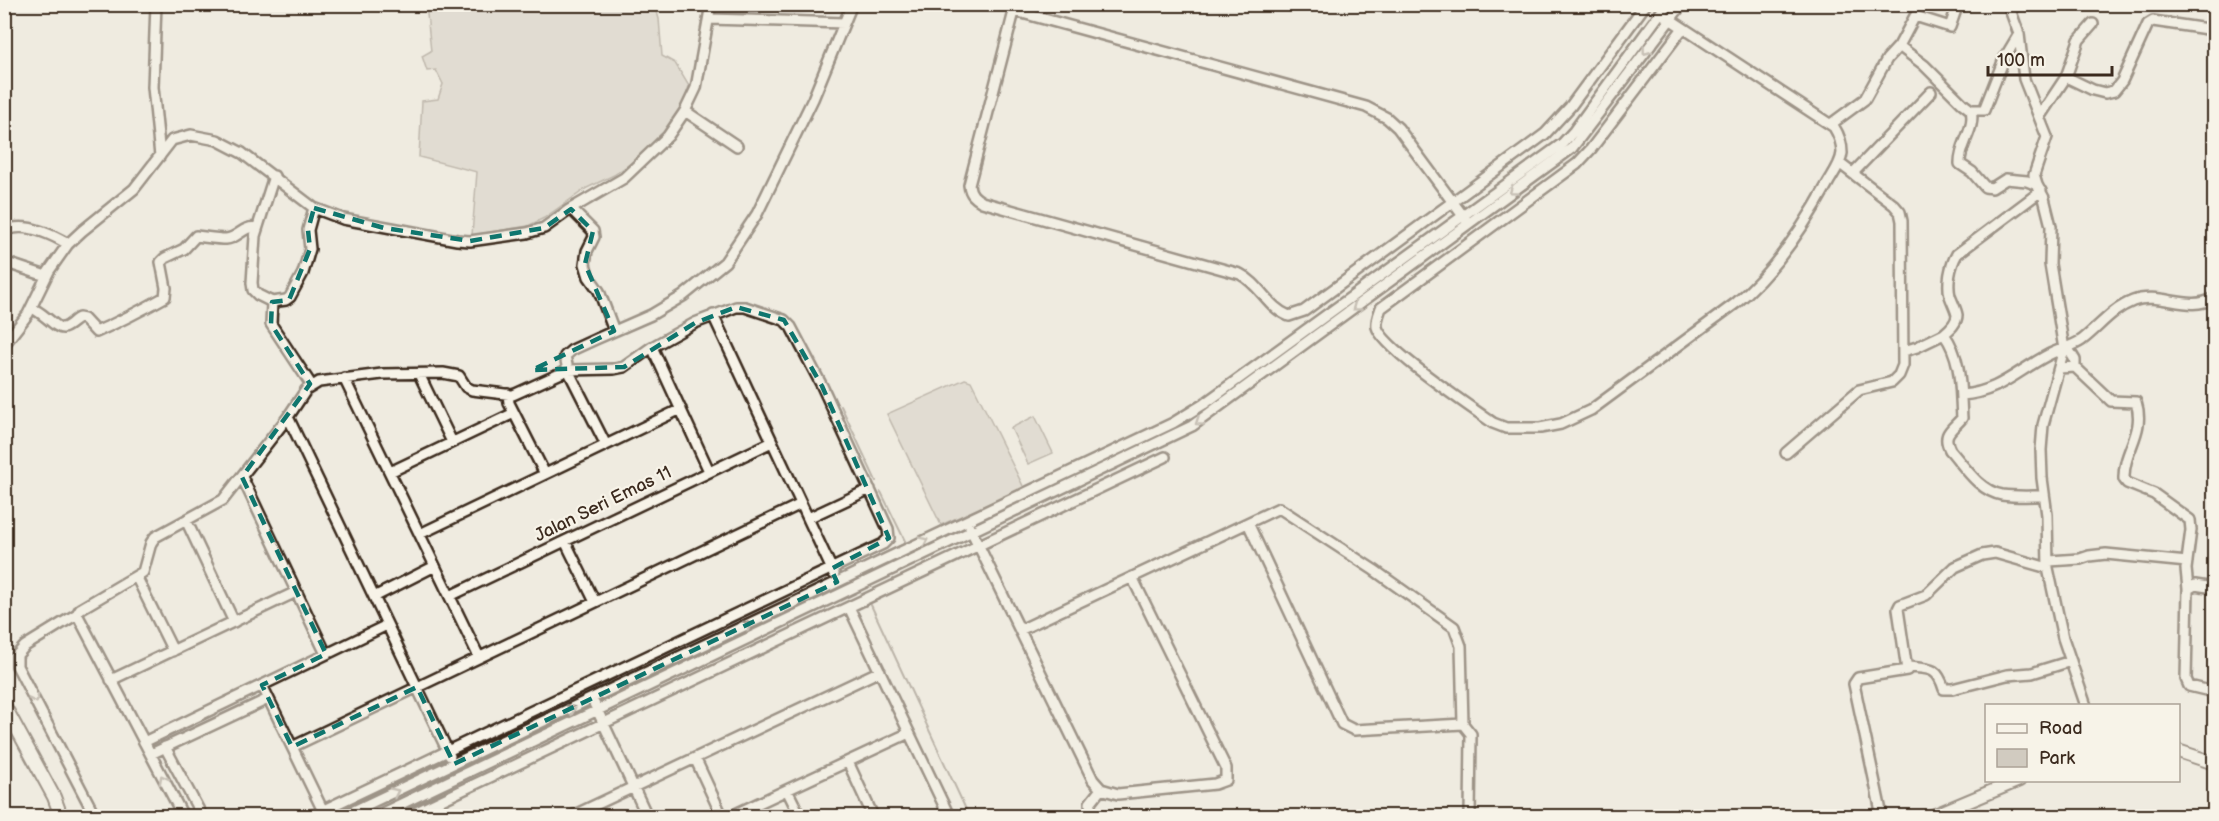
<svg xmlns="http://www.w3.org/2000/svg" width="2219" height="821" font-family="'Balsamiq Sans',sans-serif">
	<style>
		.green { fill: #d1cbc0; stroke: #867a6f; stroke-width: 1.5 }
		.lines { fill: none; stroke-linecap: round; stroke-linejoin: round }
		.stream { stroke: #7e7266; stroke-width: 2 }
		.minor-casing { stroke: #3b2a1e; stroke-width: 14 }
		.major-casing { stroke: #3b2a1e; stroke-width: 16 }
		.minor { stroke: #f7f3e8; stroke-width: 9 }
		.major { stroke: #f7f3e8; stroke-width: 12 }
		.oneway { stroke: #998e83 }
		.marked { fill: none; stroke: #0f766e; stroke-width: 4.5; stroke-dasharray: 12 8; stroke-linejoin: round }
		.labels { text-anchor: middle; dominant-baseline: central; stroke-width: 4.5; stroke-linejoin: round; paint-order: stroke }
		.street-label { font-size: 18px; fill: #3b2a1e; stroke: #f7f3e8 }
	</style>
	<rect width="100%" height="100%" fill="#efebe0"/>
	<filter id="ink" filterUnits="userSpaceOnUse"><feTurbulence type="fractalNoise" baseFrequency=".0167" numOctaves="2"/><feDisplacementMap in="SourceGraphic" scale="12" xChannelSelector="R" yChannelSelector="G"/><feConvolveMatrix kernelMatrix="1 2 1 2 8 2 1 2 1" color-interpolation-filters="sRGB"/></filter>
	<g filter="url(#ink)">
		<path class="green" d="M426,5H655L659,19L662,56L675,63L689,86L682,111L648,151L614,175L587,188L544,218L528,226L472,235L477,172L419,157L422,101L438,99L443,84L436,70L427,71L422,56L431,51Z
			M965,379L971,381L1024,488L941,525L887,414Z
			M1035,416L1053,453L1028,464L1011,428Z"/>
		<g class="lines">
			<path class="stream" d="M841,406L876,481
				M852,569L906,543L881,492
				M871,605L969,816"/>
			<defs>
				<path id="minor" d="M156,4L153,87L160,156
					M1016,4L969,185C970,194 975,198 982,202L1240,274C1260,284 1268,308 1289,316L1304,311L1545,134L1570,107L1646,4
					M2008,4L2019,34L2024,79L2047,137L2034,175L2037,185L2044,198L2051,226L2050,264L2064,349L2043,425L2041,450L2042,478L2047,515L2048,568L2063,638L2086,706
					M1015,11L1366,107L1387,118L1398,128L1466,220
					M1665,16L1834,127C1839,135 1842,144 1842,153C1841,164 1833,174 1828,183C1804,227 1775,271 1736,303L1591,410L1561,424L1540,428H1506L1493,423C1471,407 1382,348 1377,327C1376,320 1379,314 1381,308L1577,164L1591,149L1683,28
					M709,19L844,23
					M1899,46L1924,65L1962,103L1971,110C1976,129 1959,145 1960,164L1972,172L1985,187L1992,188L2006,179L2027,181L2037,185
					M2066,77L2093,90L2105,93L2114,91L2122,81L2148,24L2153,21L2214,30
					M1971,110H1984L2004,59L2019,34
					M685,111L737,146
					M2040,116L2066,77L2079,40L2093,24
					M1831,124L1865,99L1887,59L1899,46L1915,16L1950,27L1958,4
					M1853,173L1931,92
					M571,209L593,231L594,237L587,251L585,264L589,277L599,291L614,331
					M4,231C24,221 51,234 68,244
					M4,262L46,276
					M272,302L258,295L253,290L252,283L255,236L274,176
					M31,308C42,311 56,329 63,328C69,327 74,320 79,318L84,319L96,332C119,322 142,310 165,297L166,288L161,262L165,258L184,249L196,236C206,237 216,239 226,239C239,238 243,225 257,228
					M713,315L834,574
					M1944,334C1950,329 1957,323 1957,315C1956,309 1952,302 1950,296C1947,283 1950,266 1957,254L2041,191
					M4,345L28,314L49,271L68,244L82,231L134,189L172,140L191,135L217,140L242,153L314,208L343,219L457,240L470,241L527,233L544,228L569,210L624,178L668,136L685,111L696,88L711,4
					M652,347L709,471
					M2067,347L2075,360V367
					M1904,351L1917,347L1944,334C1962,359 1960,388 1962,418C1953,429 1941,433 1950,450C1964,466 1979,491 2002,495C2016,497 2031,496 2044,496
					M2059,368L2075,367L2111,401L2136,402C2146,433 2123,450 2124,479L2127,483L2154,494L2190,520L2191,530L2186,569L2188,589L2186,679L2189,686L2214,692
					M419,374L452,442
					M344,378L479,657
					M312,386L271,324L272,302L286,300L290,297L303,273L310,249L308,230L314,208
					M508,394L509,403L545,474
					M1962,395C1999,392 2017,371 2048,355C2059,349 2072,347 2082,340C2099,327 2112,309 2133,301C2160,291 2189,313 2214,298
					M288,417L450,756
					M606,445L568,370L565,356L572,350L596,339L651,315L683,296L725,262L757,214L813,99L852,4
					M1786,453L1859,390L1892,382L1899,375L1903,365L1902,221L1900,212L1894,205L1839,163
					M390,472L514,413
					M242,477L326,654
					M808,518L870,489
					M186,520L234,622
					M1248,523L1342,724L1354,730L1463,724
					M970,528L1093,780L1101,789L1118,794L1215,784L1226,780V768L1132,577
					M420,534L681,409
					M565,541L595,602
					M2049,561L2080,559L2089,556L2106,554L2187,562
					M136,576L173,651
					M2188,589L2195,585L2214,588
					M450,596L772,442
					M374,597L435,566
					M849,607L949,816
					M77,614L183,816
					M1020,630L1279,508L1374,570L1454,627L1461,646L1463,724L1471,734L1470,816
					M1908,667C1929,669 1937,666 1944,689H1952L2007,675L2032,673L2071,661
					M111,680L296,592
					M262,685L325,815
					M592,699L647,816
					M144,742L387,625
					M165,747L202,816
					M292,747L801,504
					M151,754L268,699
					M695,758L722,816
					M848,762L873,816
					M787,790L800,816
					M95,816L17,666V655L25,646L77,614L80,609L143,572L151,543L155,537L223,500L288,417L306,390L319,382L382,374L443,373L459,376L466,387L472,390L513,395L568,370L614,369L624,367L652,347L695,323L736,307H745L784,320L791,327L822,386L888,529L889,538L883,544L311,816
					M343,816L1173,423L1204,404L1562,144L1574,131L1667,4
					M376,816L1192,426L1572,148L1682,4
					M408,816L1165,457
					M572,816L880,671
					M731,816L909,733
					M1091,816L1090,803L1101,789
					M1882,816L1854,684L1858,678L1907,670L1898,609L1900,605L1926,595L1955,567L1982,555L1995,553L2048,568"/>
				<path id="major" d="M4,705L54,797L61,816
					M2178,751L2214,763
					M1933,816L2019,780"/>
			</defs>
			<use href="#minor" class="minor-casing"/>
			<use href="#major" class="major-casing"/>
			<use href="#minor" class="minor"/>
			<use href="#major" class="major"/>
		</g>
		<defs><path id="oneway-chevron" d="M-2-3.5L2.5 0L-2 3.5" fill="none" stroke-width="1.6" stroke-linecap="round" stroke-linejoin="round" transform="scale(1.5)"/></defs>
		<g class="oneway">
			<use href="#oneway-chevron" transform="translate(1646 51) rotate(127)"/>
			<use href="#oneway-chevron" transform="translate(1513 191) rotate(144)"/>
			<use href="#oneway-chevron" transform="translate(1356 307) rotate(144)"/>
			<use href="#oneway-chevron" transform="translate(1199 422) rotate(146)"/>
			<use href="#oneway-chevron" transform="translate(924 541) rotate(-25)"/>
			<use href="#oneway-chevron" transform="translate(748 625) rotate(-26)"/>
			<use href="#oneway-chevron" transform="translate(35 699) rotate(63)"/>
			<use href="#oneway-chevron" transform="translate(572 709) rotate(-25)"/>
			<use href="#oneway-chevron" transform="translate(163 779) rotate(-118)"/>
			<use href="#oneway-chevron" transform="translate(395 792) rotate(-25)"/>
		</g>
	</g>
	<path d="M0 0H2219V821H0ZM314,208L384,228L470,241L544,228L571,209L593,231L585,264L614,331L532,370L624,367L695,323L736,307L784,320L822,386L889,538L831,569L837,582L454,764L417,687L292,747L262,685L326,654L242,477L310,384L271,324L272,302L289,300L310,249L308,230Z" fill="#efebe0" fill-opacity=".55" fill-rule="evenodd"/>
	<path class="marked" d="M314,208L384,228L470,241L544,228L571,209L593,231L585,264L614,331L532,370L624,367L695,323L736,307L784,320L822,386L889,538L831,569L837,582L454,764L417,687L292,747L262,685L326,654L242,477L310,384L271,324L272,302L289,300L310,249L308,230Z"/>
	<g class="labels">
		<g class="street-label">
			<text transform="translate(603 504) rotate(-26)">Jalan Seri Emas 11</text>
		</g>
	</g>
	<rect width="2219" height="821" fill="none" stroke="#f7f3e8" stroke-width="24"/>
	<rect x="12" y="12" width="2195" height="797" fill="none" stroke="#3b2a1e" stroke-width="2" filter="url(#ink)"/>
	<rect x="1985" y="704" width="195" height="78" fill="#f7f3e8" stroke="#aca397" stroke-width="1.5"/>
	<rect x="1997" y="724" width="30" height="9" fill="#f7f3e8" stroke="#aca397" stroke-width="1.5"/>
	<text x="2039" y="734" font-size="18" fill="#3b2a1e">Road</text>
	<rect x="1997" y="749" width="30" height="18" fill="#d1cbc0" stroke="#aca397" stroke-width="1.5"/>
	<text x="2039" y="764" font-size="18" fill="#3b2a1e">Park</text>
	<path d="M1988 66v9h124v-9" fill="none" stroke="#3b2a1e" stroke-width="3"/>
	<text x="1997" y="66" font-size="18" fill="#3b2a1e" stroke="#f7f3e8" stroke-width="4.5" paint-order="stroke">100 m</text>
</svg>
